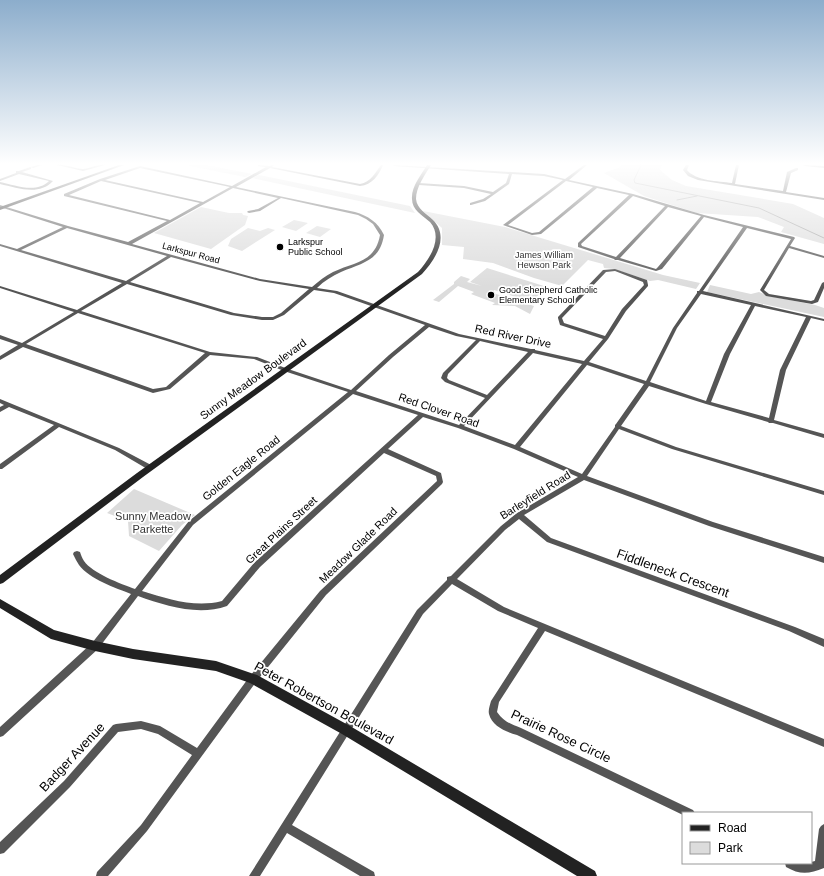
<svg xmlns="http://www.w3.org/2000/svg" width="824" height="876" font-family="Helvetica,sans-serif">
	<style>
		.green { fill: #dcdcdc }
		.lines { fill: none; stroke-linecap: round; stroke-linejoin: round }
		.stream { stroke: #a3a3a3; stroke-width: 1 }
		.street { fill: #555; fill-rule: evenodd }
		.secondary { fill: #222; fill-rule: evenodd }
		.poi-dot { fill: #000; stroke: #fff; stroke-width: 1.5 }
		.labels { text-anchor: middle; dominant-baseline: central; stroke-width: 3.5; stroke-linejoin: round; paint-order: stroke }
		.far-poi-label { font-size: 9px; fill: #000; stroke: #fff; text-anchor: start }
		.far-street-label { font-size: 9px; fill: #000; stroke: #fff }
		.far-park-label { font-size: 9px; fill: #333; stroke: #fff }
		.street-label { font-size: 11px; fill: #000; stroke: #fff }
		.park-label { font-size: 11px; fill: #333; stroke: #fff }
		.near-street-label { font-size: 13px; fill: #000; stroke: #fff }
	</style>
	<rect width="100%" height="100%" fill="#fff"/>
	<path class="green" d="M185,165H207L252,174L245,177Z
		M621,165H662L660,170L672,180L686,186L793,204L824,218V244L781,232L784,227L758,217L697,213L644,196L604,173L620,167Z
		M259,175L410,206L415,213L252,178Z
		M201,207L229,213H242L243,215L248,216L245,225L211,249L154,233Z
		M423,211L505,227L663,275L700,283L696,289L658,280L650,281L614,269L604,268L603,264L588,260L562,286L534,278L493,263L463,259L464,247L442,245V228Z
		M294,220L308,223L296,231L282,227Z
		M317,226L331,229L320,237L306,233Z
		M248,228L260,231L268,228L275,230L242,251L228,246L231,239Z
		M487,268L547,287L531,302L494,290L493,292L496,294L534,306L530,314L515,306L492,305L495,303L471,294L474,292L458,286L439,302L433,300L454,284V282L461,276L470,279L467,282L482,286L470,282Z
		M710,285L751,294L759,292L769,296L815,305L824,308V317L707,292Z
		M134,489L195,515L182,525L159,551L129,536L128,521L107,513Z"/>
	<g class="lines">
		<path class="stream" d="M641,165L634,180L635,183L759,208L824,238
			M677,200L697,196"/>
		<path class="street" d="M37,165H42L33,168L31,167Z
			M57,165C66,164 74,169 83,169C90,169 97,164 105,165L83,171Z
			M258,165L269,166L274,165L272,167L360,184C371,182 375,173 381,165H383C379,175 372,185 360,186L270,168L236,187L355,212C368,216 378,222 384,235C380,261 362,263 341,272C332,276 324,281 317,288L337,291L459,334L531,349H535V350L584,361L603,339L560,325L558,318V317L603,270L615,269L647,280L648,285V286L626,311L608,339L589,362L646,381L673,328L697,293V291H699L743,227L704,217L662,269L656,271L618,260H615L614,259L578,247V243L629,195L597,188L541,234L532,235L503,225L563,180L544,176L512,174L509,184L485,201L471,205H470V203L483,199L491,194L464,188L419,185L417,184L419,183L464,186L493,192L506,183L509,174L394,166L393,165L544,174L565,179L584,165H587L569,180L633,194L704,215L794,237L795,238L790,246L824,256V258L789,248L764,290L769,294L811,301L814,300L822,283L824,282V288L818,302L812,304L766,296L760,290L791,239L747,228L703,291L824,319V321L811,318L786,370L774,420L824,434V438L773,423H769L768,422L706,404L649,386L621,426L676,447L824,491V495L672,449L619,429L587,476L713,522L824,557V563L709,526L584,480L524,515L551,538L795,627L824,639V647L789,631L547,542L519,519L505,530L457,579L504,607L824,739V747L545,631L499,702L497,712C504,722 511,724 521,728L693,810L695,813H683V815L517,735C506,732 492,726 489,714C488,710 490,705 491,701L538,628L498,611L452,584L423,614L292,825L374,872L375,876H360L287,833L260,876H249L417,610L447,580V577L451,576L501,526L517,513L578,477L514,449L458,428L423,417L388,449L441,473L443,482L442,484L326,595L256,682L147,831L108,876H96L97,872L141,825L192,755L158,734L141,729L118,732L70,787L4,853L0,854V842L64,781L113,725L116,724L141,721L160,726L197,748L250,676L320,591L437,481L436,476L384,453L260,567L227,606C198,616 166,606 138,596L98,649L3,736L0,737V727L92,643L131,594C116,588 89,579 79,565C77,562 75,558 73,554L74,552L77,551L80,552C81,555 82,558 84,561C92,573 121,584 135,589L189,521L348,392L284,371L254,359L210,355L170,389L153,393L23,347L0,360V356L18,345L0,339V335L22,343L74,312L0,288V286L77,310L122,283L0,246V244L17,249L63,227L0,207V205L68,226L128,242L167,221L64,196V194L100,179L140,166L232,186L266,167L258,166ZM140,168L230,187L203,202L105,180ZM101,181L200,203L170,220L69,195ZM566,181L593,187L539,232L532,233L508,225ZM233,188L278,198L258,209L248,211L247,212L249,213L260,211L281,198L358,215L366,219L373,224L380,235C375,263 354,262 333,272C325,276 319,281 312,287L260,279L132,244ZM633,196L665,206L616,257L582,246L581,244ZM668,207L701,216L658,267L656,269L620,258ZM67,228L167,256L126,281L21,250ZM171,257L260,281L309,289L281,313L273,317H262L234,313L130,282ZM615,271L643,282L644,285L622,309L605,336L564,323L562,318L606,272ZM127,284L231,315L262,320H273L284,315L314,290L334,293L425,325L389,355L351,390L288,369L257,357L210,352L81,311ZM701,294L751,305L724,354L706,401L650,382L677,328ZM755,306L806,317L780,370L769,418L711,402L730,354ZM78,313L205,353L166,387L153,389L26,344ZM429,327L456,336L476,340L443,373L441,378L445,382L485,398L459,425L356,391L393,357ZM480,341L528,352L487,395L449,380L447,378L448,374ZM533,353L582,364L515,445L464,426ZM587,365L644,384L616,424L615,425V427L582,474L520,447ZM353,394L418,415L254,563L222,601C195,608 168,599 142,591L193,525Z
			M686,165H689L687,170C696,181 718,181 732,183L736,165H739L735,184L783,191L787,172L796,168H798V170L791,173L786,192L824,198V200L698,180L688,176L683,170Z
			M30,167H31V169L22,172L53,181C39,196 18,188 0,184V182C15,185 36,194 49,181L19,174L0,181V179L16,173V171H19Z
			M0,399L119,448L153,466L154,468L151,470H149L115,450L59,427L2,469H0V464L54,425L9,407L0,412V407L4,405L0,403Z
			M824,824V868C809,874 800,875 786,867L785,863H811V862L815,861L819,829L821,826Z"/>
		<path class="secondary" d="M119,165H124L0,210V207Z
			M427,165H431C425,175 416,187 416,199C417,209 426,213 433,220C450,237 435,260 422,274L143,477L3,583L0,584V575L137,473L418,272C429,260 444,238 430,222C422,215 412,210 412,199C411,187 421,175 427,165Z
			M803,165L824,166V168L805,166Z
			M0,599L54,630L95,641L133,649L216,661L257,675L350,726L595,871L597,876H577L342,734L250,683L216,671L133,659L95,651L51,639L0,608Z"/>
	</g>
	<linearGradient id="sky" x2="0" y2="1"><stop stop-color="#8cadcc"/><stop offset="0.57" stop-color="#fff"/><stop offset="1" stop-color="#fff" stop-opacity="0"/></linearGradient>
	<rect width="824" height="287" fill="url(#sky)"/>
	<g class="poi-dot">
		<circle cx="280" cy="247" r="4"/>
		<circle cx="491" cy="295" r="4"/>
	</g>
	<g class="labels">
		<g class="far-poi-label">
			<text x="288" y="242">Larkspur<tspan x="288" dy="10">Public School</tspan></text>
			<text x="499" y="290">Good Shepherd Catholic<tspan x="499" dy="10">Elementary School</tspan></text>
		</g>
		<g class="far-street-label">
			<text transform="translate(191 253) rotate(15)">Larkspur Road</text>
		</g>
		<g class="far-park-label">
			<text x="544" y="255">James William<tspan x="544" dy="10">Hewson Park</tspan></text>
		</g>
		<g class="street-label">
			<text transform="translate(513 336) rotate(12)">Red River Drive</text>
			<text transform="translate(253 379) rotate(-36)">Sunny Meadow Boulevard</text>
			<text transform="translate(439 410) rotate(19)">Red Clover Road</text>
			<text transform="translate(241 468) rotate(-39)">Golden Eagle Road</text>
			<text transform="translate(535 495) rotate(-32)">Barleyfield Road</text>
			<text transform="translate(281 530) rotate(-43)">Great Plains Street</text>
			<text transform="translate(358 545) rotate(-44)">Meadow Glade Road</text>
		</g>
		<g class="park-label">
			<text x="153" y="516">Sunny Meadow<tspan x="153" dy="13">Parkette</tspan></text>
		</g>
		<g class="near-street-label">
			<text transform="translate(673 573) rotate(20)">Fiddleneck Crescent</text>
			<text transform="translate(324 703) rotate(29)">Peter Robertson Boulevard</text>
			<text transform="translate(561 736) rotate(25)">Prairie Rose Circle</text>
			<text transform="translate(72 757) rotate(-47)">Badger Avenue</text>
		</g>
	</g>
	<rect x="682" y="812" width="130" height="52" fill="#ffffff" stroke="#999999"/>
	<rect x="690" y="825" width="20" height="6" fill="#222222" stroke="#999999"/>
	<text x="718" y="832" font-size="12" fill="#000000">Road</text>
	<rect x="690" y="842" width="20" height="12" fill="#dcdcdc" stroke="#999999"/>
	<text x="718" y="852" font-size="12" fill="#000000">Park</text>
</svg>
